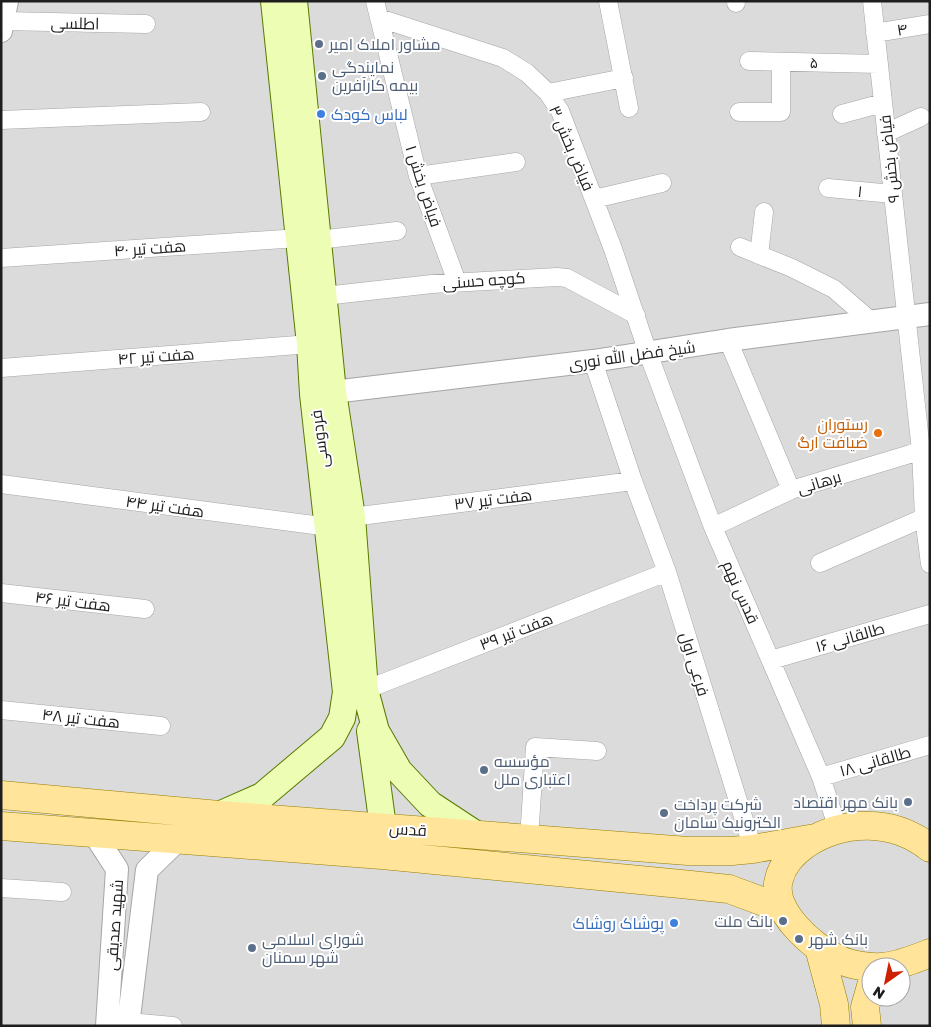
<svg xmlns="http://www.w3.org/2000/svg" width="931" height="1027" font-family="'Golos Text',Cairo,sans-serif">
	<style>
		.residential { fill: #dcdbdb; fill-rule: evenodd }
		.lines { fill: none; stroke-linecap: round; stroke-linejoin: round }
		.minor-casing { stroke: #a5a5a5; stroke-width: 19 }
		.tertiary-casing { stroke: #a5a5a5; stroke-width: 24 }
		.secondary-casing { stroke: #587a00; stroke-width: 28 }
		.primary-casing { stroke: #987f00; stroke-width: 29 }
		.minor { stroke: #fff; stroke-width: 18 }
		.tertiary { stroke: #fff; stroke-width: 22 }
		.secondary { stroke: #edfdb4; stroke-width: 26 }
		.primary { stroke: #ffe499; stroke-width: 28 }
		.service-dot { fill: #5c6f8a; stroke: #fff; stroke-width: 2 }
		.shop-dot { fill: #3f7fe0; stroke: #fff; stroke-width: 2 }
		.food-dot { fill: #e8710a; stroke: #fff; stroke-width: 2 }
		.labels { text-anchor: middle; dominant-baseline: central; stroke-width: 4; stroke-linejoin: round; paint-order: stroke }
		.street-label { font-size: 16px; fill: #1e1e1e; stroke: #fff }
		.service-label { font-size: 16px; fill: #4e5e75; stroke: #fff; text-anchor: start }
		.shop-label { font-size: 16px; fill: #366cbe; stroke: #fff; text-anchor: start }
		.food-label { font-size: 16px; fill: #c56008; stroke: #fff; text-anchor: end }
	</style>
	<rect width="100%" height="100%" fill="#f0eee4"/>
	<path class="residential" d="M1,1H930V1026H1ZM871,967H901V997H871Z"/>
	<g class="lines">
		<defs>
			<path id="minor" d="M375,1L418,176L457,282
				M608,1L629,108
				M736,1V3
				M872,1L921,451L924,517L930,564
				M379,18L503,58L527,73L548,93L560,111L613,249L648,353L713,527L821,777L838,829
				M3,21L146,24
				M875,33L930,24
				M749,61L879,64
				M548,93L624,78
				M739,112H781V62
				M842,114L883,103
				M1,120L201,112
				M886,133L921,117
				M418,176L516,162
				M828,188L893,194
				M594,199L662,183
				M318,240L397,231
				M740,247L792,268L834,289L872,322
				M759,255L764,212
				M1,258L299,238
				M324,296L432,284L557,277L567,278L636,315
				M728,340L791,490
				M593,361L633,481L667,572L753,849
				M1,368L310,344
				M1,484L329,527
				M352,517L633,481
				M713,527L791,490L930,448
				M820,563L930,515
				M1,593L145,609
				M771,660L930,614
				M365,690L667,572
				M1,710L161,726
				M821,777L930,745
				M529,839L535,747L597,751
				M1,888L62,892
				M129,1022L173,1026"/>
			<path id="tertiary" d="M1,31L7,1
				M333,392L593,361L728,340L930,314
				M93,832L117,869L107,1026
				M128,1026L147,870L178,840"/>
			<path id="secondary" d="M294,1L333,392L352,517L365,690L376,731L399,771L430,804L477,835
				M370,731L383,827
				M219,815L262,796L332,737L342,718L346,692L313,394L310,344L274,1"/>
			<path id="primary" d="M1,795L219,815L688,851H732L753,849L815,838
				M1,826L382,855L681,884L729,889L783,909
				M930,848C894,819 844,819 806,844C793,853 783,863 779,879C770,910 812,947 838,959C850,965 869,968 882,967C898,966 915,959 930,953
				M819,948L834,1004L836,1026
				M867,1026L865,1007L871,986"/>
		</defs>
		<use href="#minor" class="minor-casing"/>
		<use href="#tertiary" class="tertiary-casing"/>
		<use href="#secondary" class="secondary-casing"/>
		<use href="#primary" class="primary-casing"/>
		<use href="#minor" class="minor"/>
		<use href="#tertiary" class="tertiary"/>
		<use href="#secondary" class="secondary"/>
		<use href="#primary" class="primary"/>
	</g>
	<g class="service-dot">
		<circle cx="319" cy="44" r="5"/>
		<circle cx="322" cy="76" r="5"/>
		<circle cx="484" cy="770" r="5"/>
		<circle cx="908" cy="802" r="5"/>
		<circle cx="664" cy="813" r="5"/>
		<circle cx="783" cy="921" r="5"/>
		<circle cx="799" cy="939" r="5"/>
		<circle cx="252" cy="948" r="5"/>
	</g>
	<g class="shop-dot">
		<circle cx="321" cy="114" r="5"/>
		<circle cx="674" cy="923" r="5"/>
	</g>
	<circle class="food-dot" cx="878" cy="433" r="5"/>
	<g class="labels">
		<g class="street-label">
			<text transform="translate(75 23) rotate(1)">اطلسی</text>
			<text transform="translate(902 29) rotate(-9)">۴</text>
			<text transform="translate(814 62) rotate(1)">۵</text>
			<text transform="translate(572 148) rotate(67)">فیاض بخش ۳</text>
			<text transform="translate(889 159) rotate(-96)">فیاض بخش ۹</text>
			<text transform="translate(424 186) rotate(72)">فیاض بخش ۱</text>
			<text transform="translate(860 191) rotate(6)">۱</text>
			<text transform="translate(150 248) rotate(-4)">هفت تیر ۴۰</text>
			<text transform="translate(484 280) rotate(-4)">کوچه حسنی</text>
			<text transform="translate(632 355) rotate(-8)">شیخ فضل الله نوری</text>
			<text transform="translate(156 356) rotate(-4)">هفت تیر ۴۲</text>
			<text transform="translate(319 439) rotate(-97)">فردوسی</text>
			<text transform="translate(819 482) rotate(-17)">برهانی</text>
			<text transform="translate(493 499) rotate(-7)">هفت تیر ۳۷</text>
			<text transform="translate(165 506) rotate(8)">هفت تیر ۴۴</text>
			<text transform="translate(741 592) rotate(66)">قدس نهم</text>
			<text transform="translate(73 601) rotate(7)">هفت تیر ۴۶</text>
			<text transform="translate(516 631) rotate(-21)">هفت تیر ۳۹</text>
			<text transform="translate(850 637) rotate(-16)">طالقانی ۱۶</text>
			<text transform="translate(695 664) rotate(73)">فرعی اول</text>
			<text transform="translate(81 718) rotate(6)">هفت تیر ۴۸</text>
			<text transform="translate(875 761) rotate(-16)">طالقانی ۱۸</text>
			<text transform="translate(408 829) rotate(4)">قدس</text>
			<text transform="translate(114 925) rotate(-86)">شهید صدیقی</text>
		</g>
		<g class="service-label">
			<text x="329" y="44">مشاور املاک امیر</text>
			<text x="332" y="67">نمایندگی<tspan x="332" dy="18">بیمه کارآفرین</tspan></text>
			<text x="494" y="761">مؤسسه<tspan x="494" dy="18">اعتباری ملل</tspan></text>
			<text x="898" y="802" text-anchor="end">بانک مهر اقتصاد</text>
			<text x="674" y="804">شرکت پرداخت<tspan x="674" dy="18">الکترونیک سامان</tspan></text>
			<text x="773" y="921" text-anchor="end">بانک ملت</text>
			<text x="262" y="939">شورای اسلامی<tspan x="262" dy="18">شهر سمنان</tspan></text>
			<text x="809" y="939">بانک شهر</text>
		</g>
		<g class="shop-label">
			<text x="331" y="114">لباس کودک</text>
			<text x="664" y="923" text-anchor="end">پوشاک روشاک</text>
		</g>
		<g class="food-label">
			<text x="868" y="424">رستوران<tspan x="868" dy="18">ضیافت ارگ</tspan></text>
		</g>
	</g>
	<rect width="931" height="1027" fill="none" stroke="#1e1e1e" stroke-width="5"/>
	<g transform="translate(886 982) rotate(213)"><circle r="24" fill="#ffffff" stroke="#a5a5a5"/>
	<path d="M0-4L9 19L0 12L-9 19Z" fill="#cc2200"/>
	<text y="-8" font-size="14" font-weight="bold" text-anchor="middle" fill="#1e1e1e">N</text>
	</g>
</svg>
